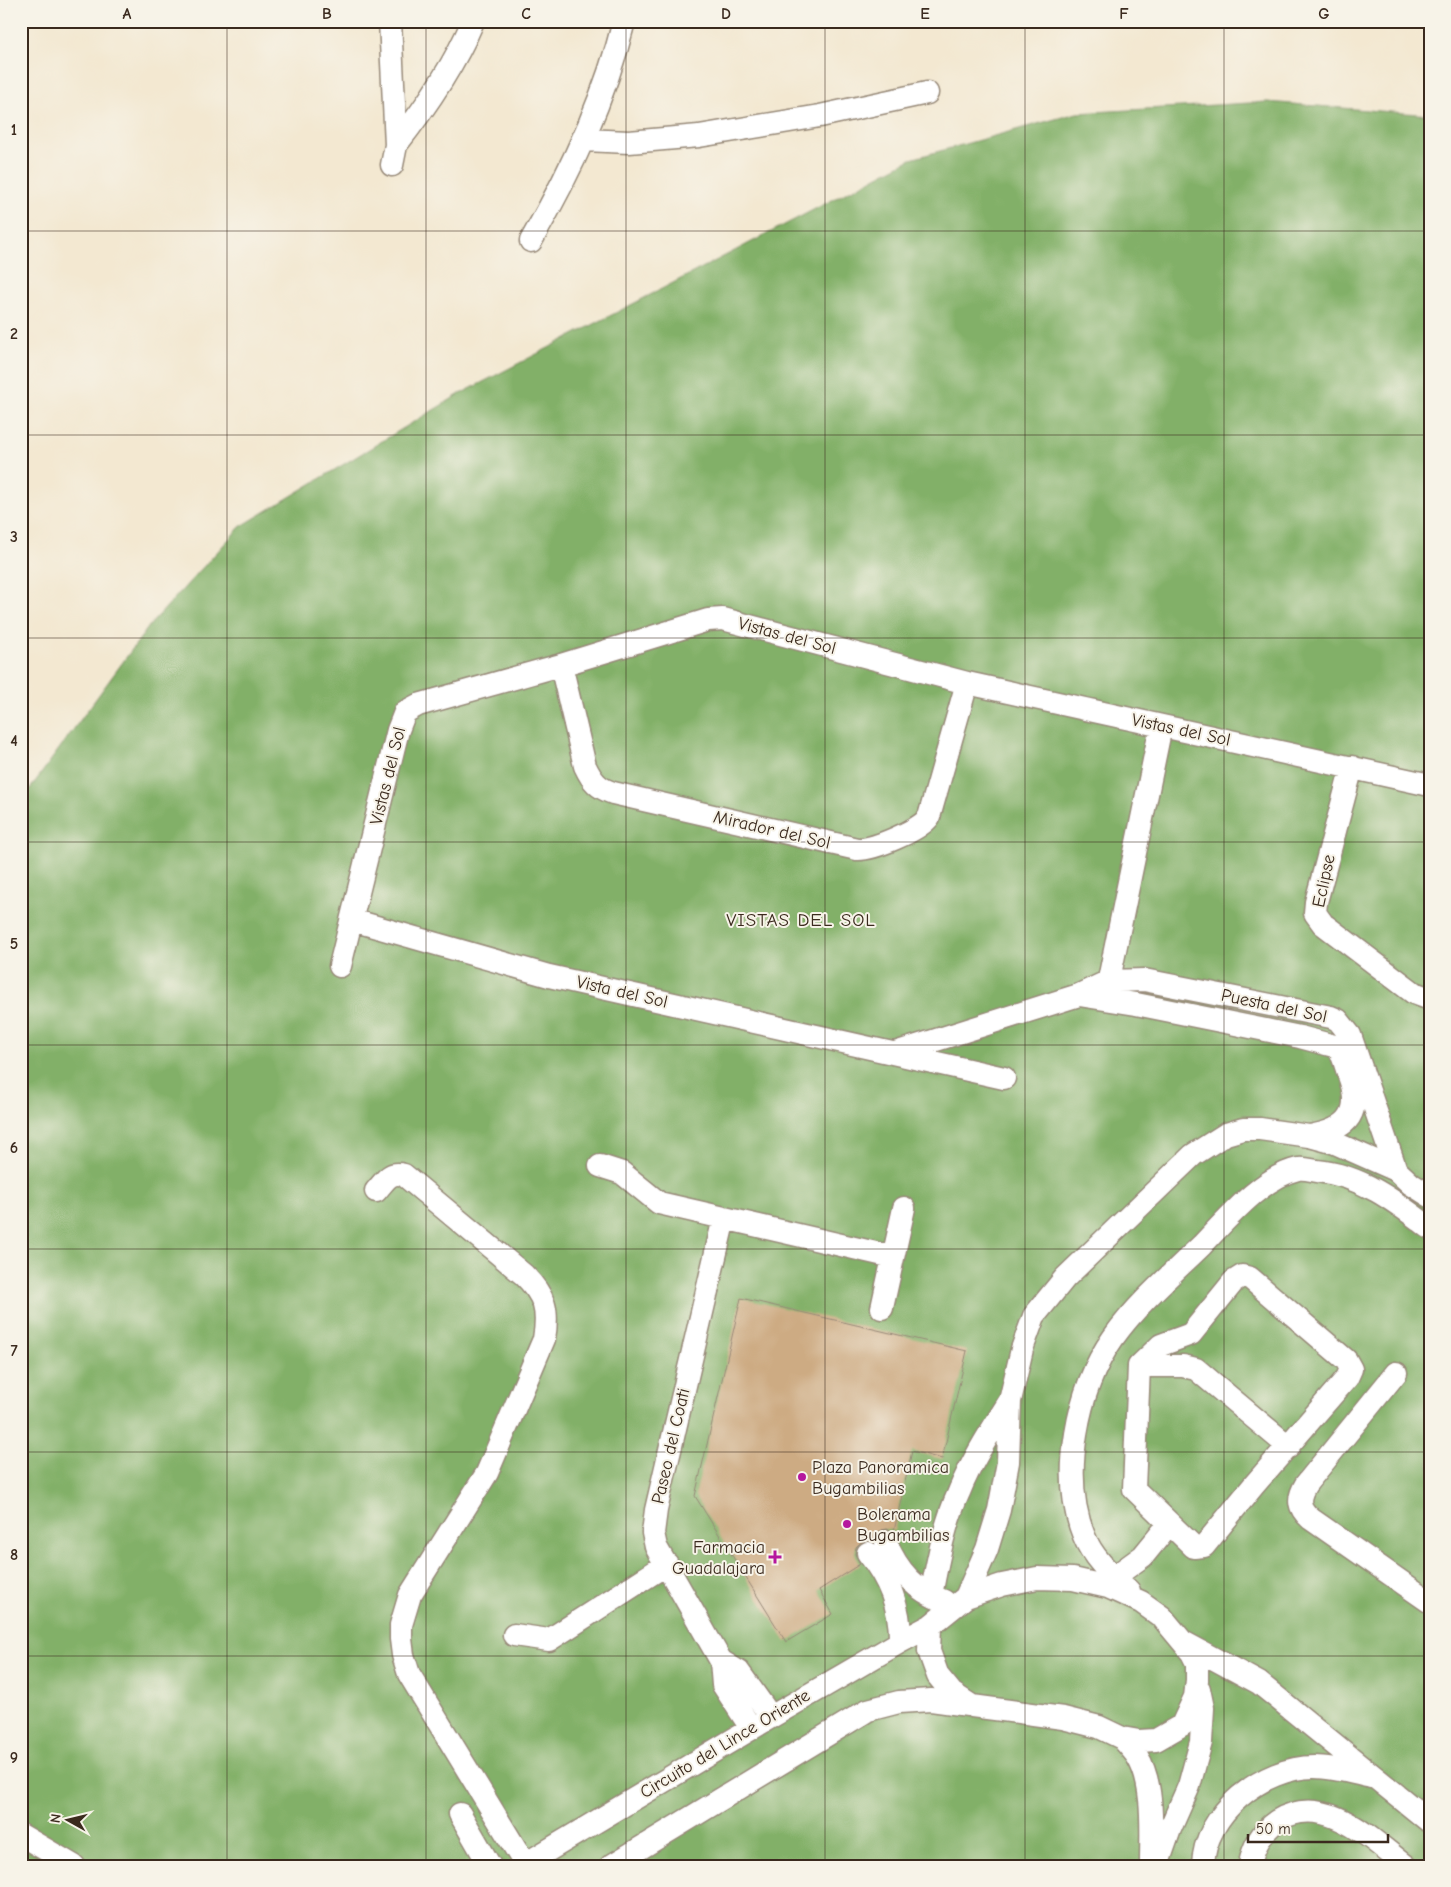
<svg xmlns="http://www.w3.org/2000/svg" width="1451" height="1887" font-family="'Comic Neue',sans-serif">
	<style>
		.forest { fill: #82b068; stroke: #5e6d43 }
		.building { fill: #cdab83 }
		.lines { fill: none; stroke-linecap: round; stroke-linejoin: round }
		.minor-casing { stroke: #978978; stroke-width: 25 }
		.minor { stroke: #fff; stroke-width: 22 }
		.grid { fill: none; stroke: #3b2a1e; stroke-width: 1; stroke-opacity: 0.55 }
		.poi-dot { fill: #b5179e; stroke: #f7f3e8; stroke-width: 2 }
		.labels { text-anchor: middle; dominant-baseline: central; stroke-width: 4; stroke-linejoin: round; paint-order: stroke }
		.street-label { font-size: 18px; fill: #3b2a1e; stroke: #f7f3e8 }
		.poi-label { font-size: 18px; fill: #3b2a1e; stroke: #f7f3e8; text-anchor: start }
		.neighbourhood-label { font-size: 19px; letter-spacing: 1px; fill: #3b2a1e; stroke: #f7f3e8 }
		.neatline { fill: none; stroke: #3b2a1e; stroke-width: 2 }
		.grid-label { font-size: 16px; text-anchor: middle; font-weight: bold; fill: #3b2a1e }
	</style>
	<rect width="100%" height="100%" fill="#f7f3e8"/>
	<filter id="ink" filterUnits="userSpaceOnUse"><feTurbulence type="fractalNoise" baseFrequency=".02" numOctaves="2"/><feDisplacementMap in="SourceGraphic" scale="10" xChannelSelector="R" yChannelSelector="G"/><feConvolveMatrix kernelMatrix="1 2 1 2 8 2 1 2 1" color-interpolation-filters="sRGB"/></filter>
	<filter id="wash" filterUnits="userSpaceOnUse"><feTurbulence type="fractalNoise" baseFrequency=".0096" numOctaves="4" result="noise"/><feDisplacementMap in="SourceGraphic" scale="20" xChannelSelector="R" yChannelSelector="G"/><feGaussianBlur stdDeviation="1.12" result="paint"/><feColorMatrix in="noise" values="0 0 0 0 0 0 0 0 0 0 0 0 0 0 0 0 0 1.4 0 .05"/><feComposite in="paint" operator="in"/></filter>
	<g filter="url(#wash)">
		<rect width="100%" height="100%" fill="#f3e8d1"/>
		<path class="forest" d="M1267,102L1430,115V1866H21V801L150,625L240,527L460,394L911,159L1077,113Z"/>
		<g id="blocks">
			<path class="building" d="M741,1298L967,1351L942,1459L912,1451L894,1531L887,1529L881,1530L876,1534L873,1541L866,1540L860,1543L856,1547L855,1554L860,1564L819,1590L833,1614L786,1642L695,1496Z"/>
		</g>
	</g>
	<g filter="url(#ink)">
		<use href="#blocks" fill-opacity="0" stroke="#978978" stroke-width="1"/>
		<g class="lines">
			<defs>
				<path id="minor" d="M390,21L396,145L392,165
					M584,140L629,142L699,136L820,116L927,93
					M396,145C426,107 454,66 473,21
					M531,241C571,171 605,99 624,21
					M561,665L585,766C592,781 598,788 613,793L857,849C873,850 920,830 929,817L967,683
					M1352,767L1316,902L1315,913L1323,924L1414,993L1430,999
					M352,920L549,976L1004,1078
					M340,966L398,730L405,712L418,705L561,665L708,620L723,619L967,683L1430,785
					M1106,994L1161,726
					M1079,995L1136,1004L1300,1037L1338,1047C1343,1055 1345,1064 1348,1073C1363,1112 1350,1129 1310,1136
					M895,1053L1079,995L1109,981L1144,980L1331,1017L1338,1020L1350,1035L1396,1170
					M600,1166L622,1173L659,1203L893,1257
					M376,1191C386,1180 389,1171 404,1175L524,1275C545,1296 549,1310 544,1339L487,1473L410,1595L401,1625V1639L403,1655L409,1674L525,1864
					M724,1218L656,1510L653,1533L656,1547L721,1661L723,1685L751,1728
					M1242,1276L1250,1278L1346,1360L1351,1369L1347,1378L1254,1485L1204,1546L1194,1547L1134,1489L1139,1366L1161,1345L1191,1334L1234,1281Z
					M882,1308L904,1208
					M1139,1366H1183L1196,1369L1289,1447
					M1396,1373L1306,1484C1297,1499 1298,1508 1311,1519L1430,1602
					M886,1542C897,1570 915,1591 944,1601
					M868,1553C889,1579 901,1607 900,1642
					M1114,1577L1143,1556L1169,1524
					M1129,1591C1112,1575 1093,1559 1084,1536C1060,1477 1077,1389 1113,1338C1137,1304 1172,1274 1202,1245C1227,1219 1262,1177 1298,1169C1304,1168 1311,1170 1317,1171C1361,1175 1396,1202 1430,1228
					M931,1595C938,1560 944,1525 959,1492C972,1460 991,1431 1009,1402
					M966,1597L987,1549L999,1510L1008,1462L1010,1401L1022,1349L1034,1316L1065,1278L1193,1155L1226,1134L1243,1129H1260L1309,1136L1335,1143L1396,1170L1411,1184L1430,1196
					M514,1635L549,1640L667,1564
					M1185,1643L1259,1683L1430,1822
					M721,1661L739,1672L771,1717
					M1122,1738C1127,1744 1133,1750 1137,1756C1155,1784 1151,1832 1151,1864
					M460,1814L490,1866
					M21,1835L74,1866
					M522,1866L771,1717L900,1642L930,1626L966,1597L1002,1585L1037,1578L1073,1579L1108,1587L1141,1602L1162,1617L1192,1653L1197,1663V1680L1195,1697L1182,1725L1156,1740L1139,1741L1122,1738L1099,1727L1063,1718L972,1706L952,1693L938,1676L929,1651L930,1626
					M611,1866L868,1710L899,1702L931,1700L968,1705
					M1157,1866L1170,1829L1189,1786L1201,1742L1203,1708L1199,1689
					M1203,1866C1204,1813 1263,1767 1314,1767C1334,1767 1353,1773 1371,1777
					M1250,1866C1252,1848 1262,1831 1277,1821C1324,1791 1371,1839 1406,1866"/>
			</defs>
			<use href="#minor" class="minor-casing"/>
			<use href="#minor" class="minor"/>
		</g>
	</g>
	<path class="grid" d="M227,21V1866M426,21V1866M626,21V1866M825,21V1866M1025,21V1866M1224,21V1866M21,231H1430M21,435H1430M21,638H1430M21,842H1430M21,1045H1430M21,1249H1430M21,1452H1430M21,1656H1430"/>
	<g class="poi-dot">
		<circle cx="802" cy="1477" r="5"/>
		<circle cx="847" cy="1524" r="5"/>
		<path d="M772.5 1549.5h5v5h5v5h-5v5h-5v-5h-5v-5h5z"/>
	</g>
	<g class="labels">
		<g class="street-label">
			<text transform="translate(787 636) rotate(15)">Vistas del Sol</text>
			<text transform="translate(1181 730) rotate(12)">Vistas del Sol</text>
			<text transform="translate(388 776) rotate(-76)">Vistas del Sol</text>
			<text transform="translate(772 830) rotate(13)">Mirador del Sol</text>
			<text transform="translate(1324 881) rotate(-78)">Eclipse</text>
			<text transform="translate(622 992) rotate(13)">Vista del Sol</text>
			<text transform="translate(1274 1006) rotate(12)">Puesta del Sol</text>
			<text transform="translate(671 1446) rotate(-77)">Paseo del Coati</text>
			<text transform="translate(725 1744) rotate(-31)">Circuito del Lince Oriente</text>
		</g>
		<g class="poi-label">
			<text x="812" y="1467">Plaza Panoramica<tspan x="812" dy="21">Bugambilias</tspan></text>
			<text x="857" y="1514">Bolerama<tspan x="857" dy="21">Bugambilias</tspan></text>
			<text x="765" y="1547" text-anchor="end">Farmacia<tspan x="765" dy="21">Guadalajara</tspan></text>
		</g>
		<g class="neighbourhood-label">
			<text x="801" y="920">VISTAS DEL SOL</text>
		</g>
	</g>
	<rect width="1451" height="1887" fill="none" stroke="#f7f3e8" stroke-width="55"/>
	<g transform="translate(68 1820) rotate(278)" stroke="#f7f3e8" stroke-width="4" paint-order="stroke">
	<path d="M0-4L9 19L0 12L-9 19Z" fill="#3b2a1e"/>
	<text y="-8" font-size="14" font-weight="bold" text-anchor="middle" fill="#3b2a1e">N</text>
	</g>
	<path d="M1248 1834v8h140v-8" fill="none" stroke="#3b2a1e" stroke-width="2.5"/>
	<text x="1256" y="1834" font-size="15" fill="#3b2a1e" stroke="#f7f3e8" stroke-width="4" paint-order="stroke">50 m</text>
	<rect x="28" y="28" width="1396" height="1832" class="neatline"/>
	<g class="grid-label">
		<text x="127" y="19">A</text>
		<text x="327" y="19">B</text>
		<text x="526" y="19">C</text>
		<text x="726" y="19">D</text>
		<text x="925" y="19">E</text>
		<text x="1124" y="19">F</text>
		<text x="1324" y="19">G</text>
		<text x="14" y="135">1</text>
		<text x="14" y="339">2</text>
		<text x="14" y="542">3</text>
		<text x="14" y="746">4</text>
		<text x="14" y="949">5</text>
		<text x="14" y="1153">6</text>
		<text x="14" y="1356">7</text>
		<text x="14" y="1560">8</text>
		<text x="14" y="1763">9</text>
	</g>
</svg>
